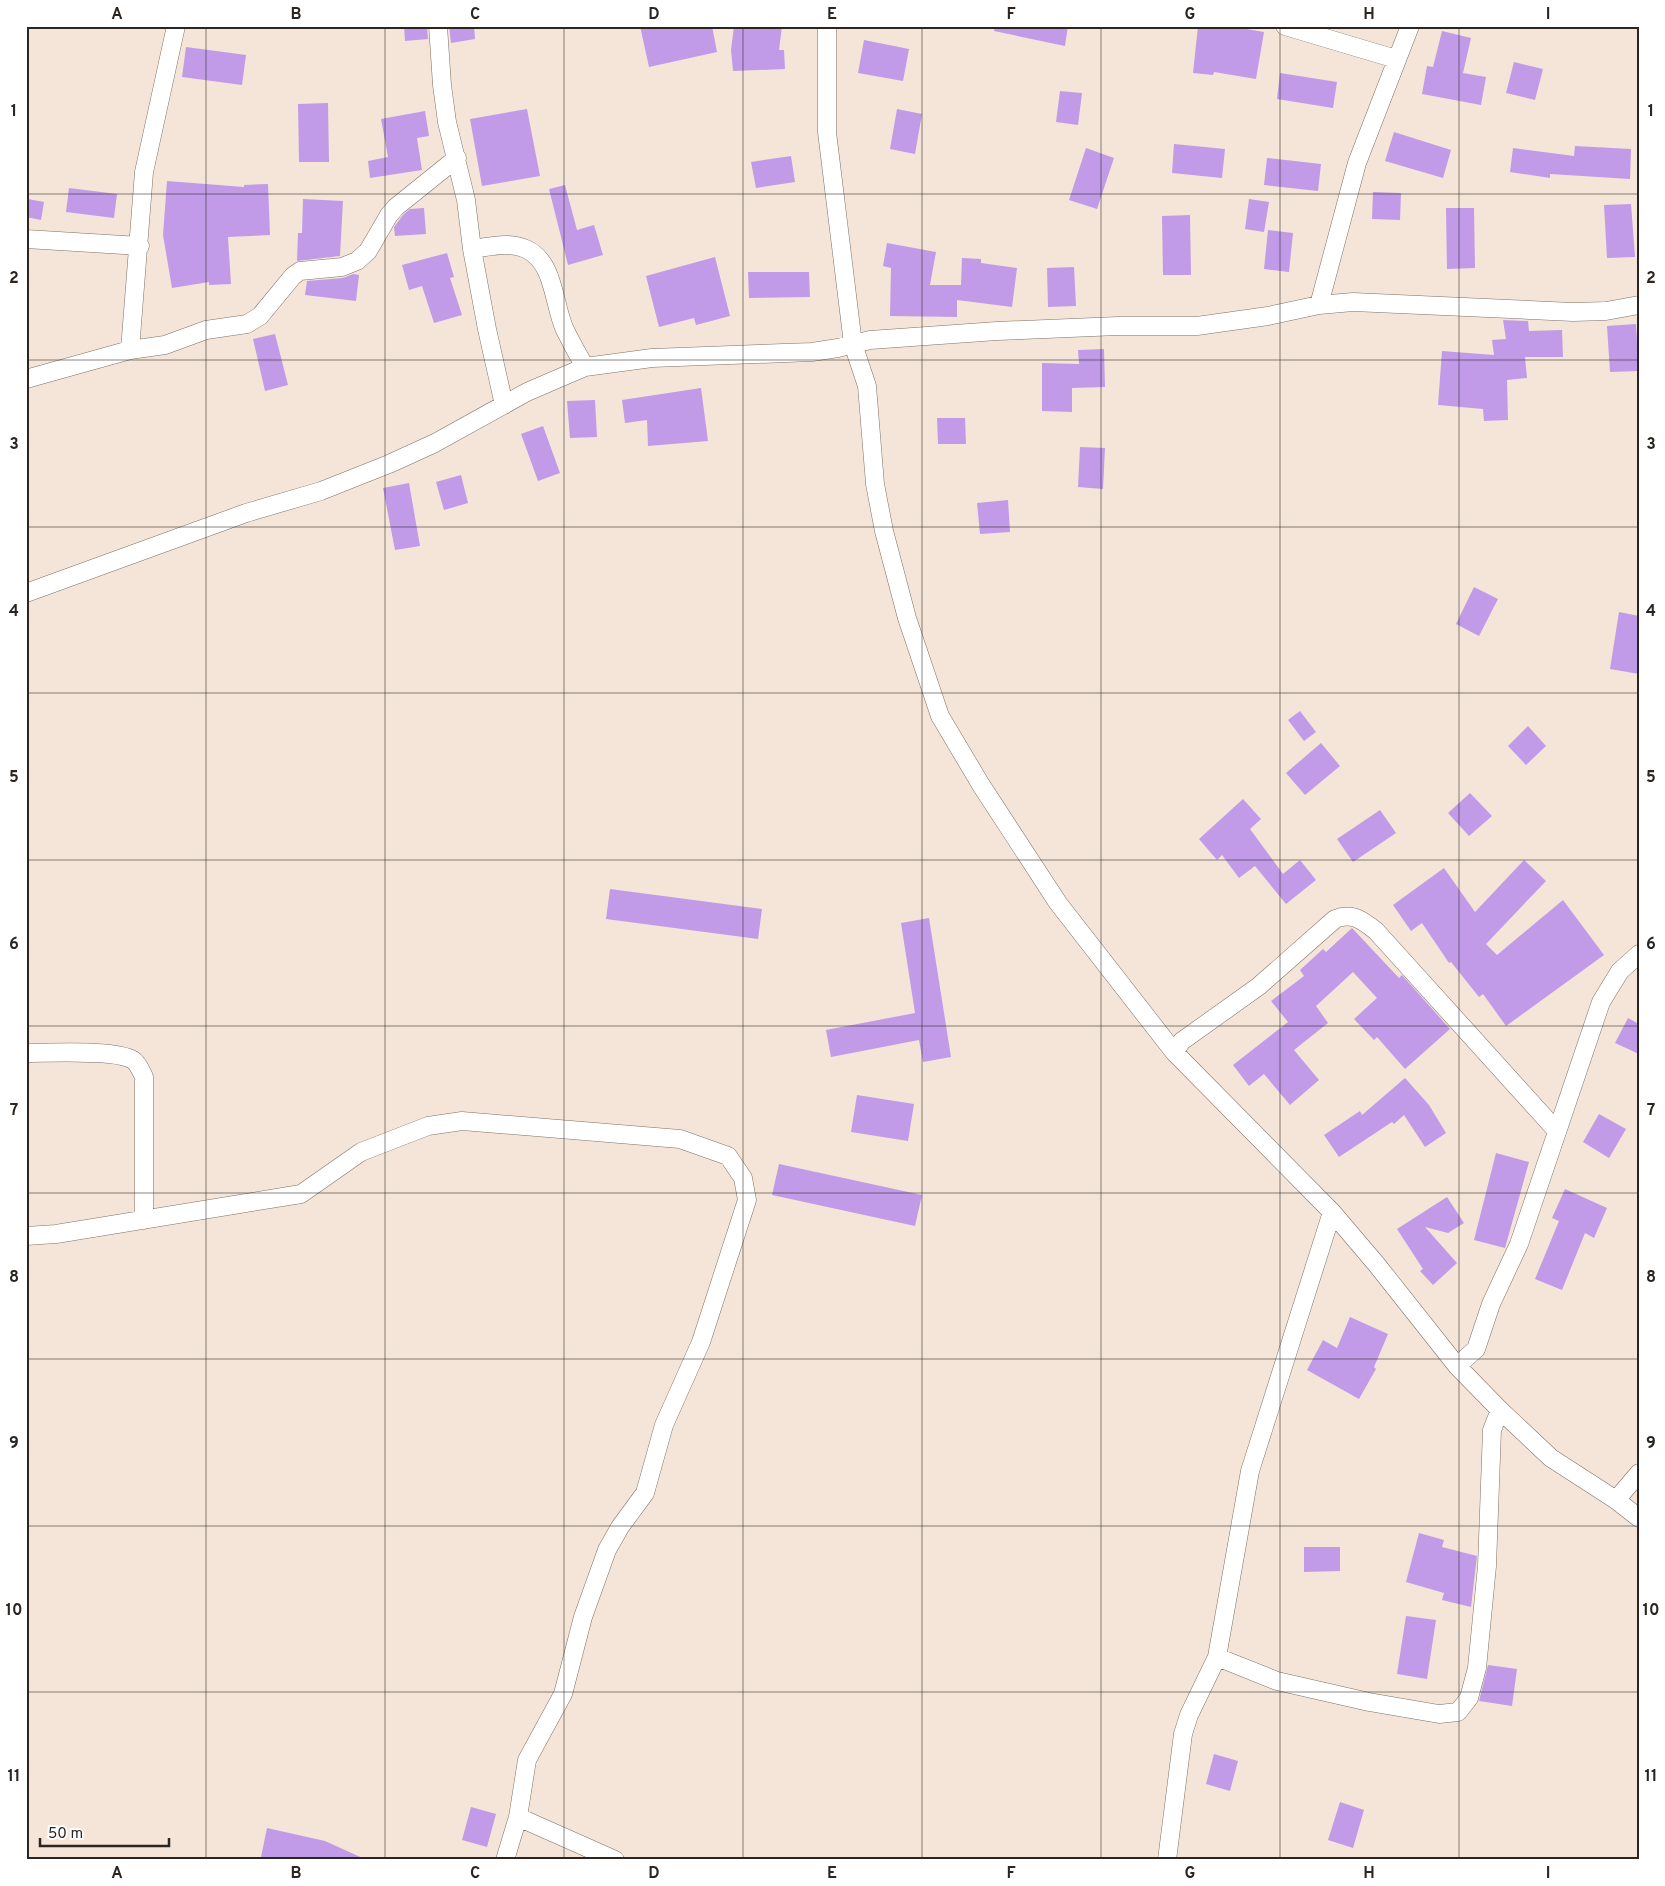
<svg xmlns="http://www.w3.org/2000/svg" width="1665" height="1886" font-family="Overpass,sans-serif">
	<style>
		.building { fill: #c19be8 }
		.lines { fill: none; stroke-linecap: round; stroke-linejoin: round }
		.minor-casing { stroke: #7e7166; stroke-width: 19 }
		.minor { stroke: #fff; stroke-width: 18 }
		.grid { fill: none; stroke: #2a2520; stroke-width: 1; stroke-opacity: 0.55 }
		.neatline { fill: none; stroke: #2a2520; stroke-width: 2 }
		.grid-label { font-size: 16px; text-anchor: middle; font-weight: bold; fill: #2a2520 }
	</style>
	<rect width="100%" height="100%" fill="#f4e5d8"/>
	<path class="building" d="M404,26H427L428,39L405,41Z
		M449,26H474L475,39L451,43Z
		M640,26H712L717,52L649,67Z
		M734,26H782L779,50H784L785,69L733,71L731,50Z
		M995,26H1068L1065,46L994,31Z
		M1198,26H1229L1264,32L1256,79L1214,72L1213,75L1193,73Z
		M1442,31L1471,38L1463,73L1486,77L1481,105L1422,94L1427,66L1433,67Z
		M864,40L909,49L903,81L858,73Z
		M186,47L246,55L242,85L182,77Z
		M1514,62L1543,69L1535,100L1506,93Z
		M1280,73L1337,82L1333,108L1277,99Z
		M1060,91L1082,93L1078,125L1056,122Z
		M328,103L329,162H299L298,104Z
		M527,109L540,176L482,186L470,119Z
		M897,109L922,114L915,154L890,149Z
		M425,111L429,136L417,138L422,170L370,178L368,161L388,157L381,119Z
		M1394,132L1451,150L1443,178L1385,161Z
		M1174,144L1225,149L1222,178L1172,173Z
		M1575,146L1631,149L1630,179L1550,174V178L1510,172L1513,148L1574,156Z
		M1086,148L1114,158L1097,209L1069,200Z
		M791,156L795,182L756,188L751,162Z
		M1267,158L1321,164L1318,191L1264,185Z
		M167,181L244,187V185L268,184L270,235L228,237L231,284L209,285V282L172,288L163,235Z
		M565,185L577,230L594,225L603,255L568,265L549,189Z
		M69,188L117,194L114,218L66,212Z
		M1373,192L1401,193L1400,220L1372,219Z
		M28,199L44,202L41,220L26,217Z
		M303,199L343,201L340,256L297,261L298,233H302Z
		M1249,199L1269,202L1264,232L1245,229Z
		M1631,204L1635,257L1607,258L1604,205Z
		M424,208L426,234L395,236L394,227L403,215L410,209Z
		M1446,208H1474L1475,268L1447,269Z
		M1190,215L1191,275H1163L1162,216Z
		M1268,230L1293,233L1289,272L1264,269Z
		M887,243L936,252L930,285H961L962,258L981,259V263L1017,268L1012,307L957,300V317L890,316L891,268L883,266Z
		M447,253L454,277L450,278L462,315L434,323L422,286L409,290L402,265Z
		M715,257L730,316L696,325L694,318L659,327L646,276Z
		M1074,267L1076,306L1048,307L1047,268Z
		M748,272H809L810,297L749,298Z
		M353,274L359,275L356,301L305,295L307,281L343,278Z
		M1503,320L1528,321L1529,331L1562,330L1563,357H1525L1527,378L1507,380L1508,420L1484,421L1483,409L1438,405L1442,351L1494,355L1492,340L1506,339Z
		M1636,324L1639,371L1610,372L1607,326Z
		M275,334L288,385L265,391L253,339Z
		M1104,349L1105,387L1072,388V412L1042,411V363L1079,364L1078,350Z
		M701,388L708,441L648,446L647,420L625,423L622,400Z
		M595,400L597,437L570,438L567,401Z
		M937,418H965L966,444H938Z
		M543,426L560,473L538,481L521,434Z
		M1080,447L1105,448L1103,489L1078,487Z
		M461,475L468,503L444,510L436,482Z
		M409,483L420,546L395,550L383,488Z
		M1008,500L1010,532L980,534L977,503Z
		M1474,587L1498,599L1479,636L1456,624Z
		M1619,612L1639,616V674L1610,669Z
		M1300,711L1316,732L1304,741L1288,720Z
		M1528,726L1546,746L1526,765L1508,746Z
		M1321,743L1340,766L1305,795L1286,773Z
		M1470,793L1492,816L1469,836L1448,813Z
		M1243,799L1261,819L1250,829L1283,874L1300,860L1316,880L1286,904L1255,866L1239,878L1222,855L1217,860L1199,839Z
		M1380,810L1396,833L1353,862L1337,839Z
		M1524,860L1546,881L1486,944L1497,955L1563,900L1604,955L1506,1026L1483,994L1479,997L1451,962L1449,963L1422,923L1411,931L1393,905L1444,868L1475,912Z
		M610,889L762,909L758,939L606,919Z
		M929,918L951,1057L923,1062L919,1040L831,1057L826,1030L915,1013L901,923Z
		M1352,928L1399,978L1402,975L1450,1029L1405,1069L1377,1037L1374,1040L1354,1019L1377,998L1353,972L1316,1006L1328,1023L1294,1050L1319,1080L1290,1105L1264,1074L1249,1086L1233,1065L1288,1022L1271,1001L1304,976L1300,970L1323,949L1326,952Z
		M1628,1018L1639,1024V1054L1615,1043Z
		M1405,1078L1429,1105L1446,1133L1425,1147L1404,1115L1394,1124L1392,1122L1339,1157L1324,1135L1360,1111L1362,1115Z
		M857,1095L914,1104L908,1141L851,1132Z
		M1599,1114L1626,1129L1609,1158L1583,1142Z
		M1496,1153L1529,1162L1505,1248L1474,1240Z
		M779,1164L922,1195L915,1226L772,1195Z
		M1565,1189L1607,1208L1594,1238L1585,1233L1562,1290L1535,1279L1559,1221L1552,1218Z
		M1447,1197L1464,1223L1448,1233L1425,1227L1457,1263L1433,1285L1420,1271L1423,1269L1397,1229Z
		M1350,1317L1388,1334L1374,1367L1376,1369L1359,1399L1307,1370L1323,1340L1337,1348Z
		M1419,1533L1444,1540L1442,1547L1477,1556L1471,1607L1442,1600L1444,1593L1406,1582Z
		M1304,1547H1340V1571L1304,1572Z
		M1406,1616L1436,1620L1427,1679L1397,1674Z
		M1488,1665L1517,1669L1512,1706L1479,1701Z
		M1214,1754L1238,1761L1230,1791L1206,1784Z
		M1340,1802L1364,1810L1353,1848L1328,1840Z
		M471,1807L496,1814L487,1847L462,1840Z
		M267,1828L325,1841L367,1860H274L261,1857Z"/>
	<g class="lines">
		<defs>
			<path id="minor" d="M438,26L442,85L447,122L466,200L472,249L487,329L504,405
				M827,26V132L853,344L867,386L875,484L884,531L907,618L940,716L981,785L1058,903L1174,1052L1332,1212L1377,1265L1457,1366L1500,1410L1551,1458L1616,1500L1639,1518
				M1285,26L1396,59
				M26,239L140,246
				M472,249C489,247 509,241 526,249C555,262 553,304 565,330C571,342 578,355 585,367
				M1319,305L1357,163L1410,26
				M130,350L144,172L176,26
				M26,379L130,350L165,345L206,330L247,324L260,316L293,276L300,271L342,267L357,261L368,251L389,215L396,207L457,158
				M26,593L246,513L321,491L389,464L435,443L527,392L585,367L652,358L812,352L838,348L870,340L997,331L1118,326H1197L1268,316L1319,305L1353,302L1573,312L1606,311L1639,305
				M1174,1052L1182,1041L1259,986L1335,919C1352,912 1362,920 1376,931L1556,1130
				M26,1053C49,1053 116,1049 133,1060C138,1063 141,1071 144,1077V1220
				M26,1236L56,1234L301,1194L361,1152L428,1126L462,1121L680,1139L728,1156L743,1178L747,1200L701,1342L664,1425L645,1493L620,1527L607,1550L583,1617L563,1694L527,1760L518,1817L505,1860
				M1457,1366L1476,1349L1491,1304L1519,1244L1601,1002L1620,971L1639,954
				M1616,1500L1639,1473
				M1217,1657L1277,1681L1369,1702L1439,1714L1458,1712L1469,1698L1477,1668L1487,1566L1492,1430L1500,1410
				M518,1817L615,1860
				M1167,1860L1183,1734L1189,1715L1217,1657L1250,1471L1332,1212"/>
		</defs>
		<use href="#minor" class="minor-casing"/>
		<use href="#minor" class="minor"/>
	</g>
	<path class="grid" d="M206,26V1860M385,26V1860M564,26V1860M743,26V1860M922,26V1860M1101,26V1860M1280,26V1860M1459,26V1860M26,194H1639M26,360H1639M26,527H1639M26,693H1639M26,860H1639M26,1026H1639M26,1193H1639M26,1359H1639M26,1526H1639M26,1692H1639"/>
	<rect width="1665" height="1886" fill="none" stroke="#ffffff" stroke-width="55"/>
	<path d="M40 1838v8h129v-8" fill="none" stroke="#2a2520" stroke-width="2.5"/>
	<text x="48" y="1838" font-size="15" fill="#2a2520" stroke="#ffffff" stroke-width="4" paint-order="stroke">50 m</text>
	<rect x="28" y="28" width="1610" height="1830" class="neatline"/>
	<g class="grid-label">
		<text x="117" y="19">A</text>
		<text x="296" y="19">B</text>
		<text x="475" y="19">C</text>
		<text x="654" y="19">D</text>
		<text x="832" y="19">E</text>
		<text x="1011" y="19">F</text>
		<text x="1190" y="19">G</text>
		<text x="1369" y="19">H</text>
		<text x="1548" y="19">I</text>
		<text x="14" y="116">1</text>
		<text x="1651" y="116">1</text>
		<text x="14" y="283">2</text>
		<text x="1651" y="283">2</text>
		<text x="14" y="449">3</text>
		<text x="1651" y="449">3</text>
		<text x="14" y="616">4</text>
		<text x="1651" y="616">4</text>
		<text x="14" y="782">5</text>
		<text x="1651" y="782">5</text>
		<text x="14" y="949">6</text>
		<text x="1651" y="949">6</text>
		<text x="14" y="1115">7</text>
		<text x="1651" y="1115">7</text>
		<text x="14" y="1282">8</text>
		<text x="1651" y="1282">8</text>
		<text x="14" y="1448">9</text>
		<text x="1651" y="1448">9</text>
		<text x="14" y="1615">10</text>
		<text x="1651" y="1615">10</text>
		<text x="14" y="1781">11</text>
		<text x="1651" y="1781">11</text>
		<text x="117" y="1878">A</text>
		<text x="296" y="1878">B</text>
		<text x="475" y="1878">C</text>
		<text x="654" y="1878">D</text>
		<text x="832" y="1878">E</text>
		<text x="1011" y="1878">F</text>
		<text x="1190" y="1878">G</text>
		<text x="1369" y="1878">H</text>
		<text x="1548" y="1878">I</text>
	</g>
</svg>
